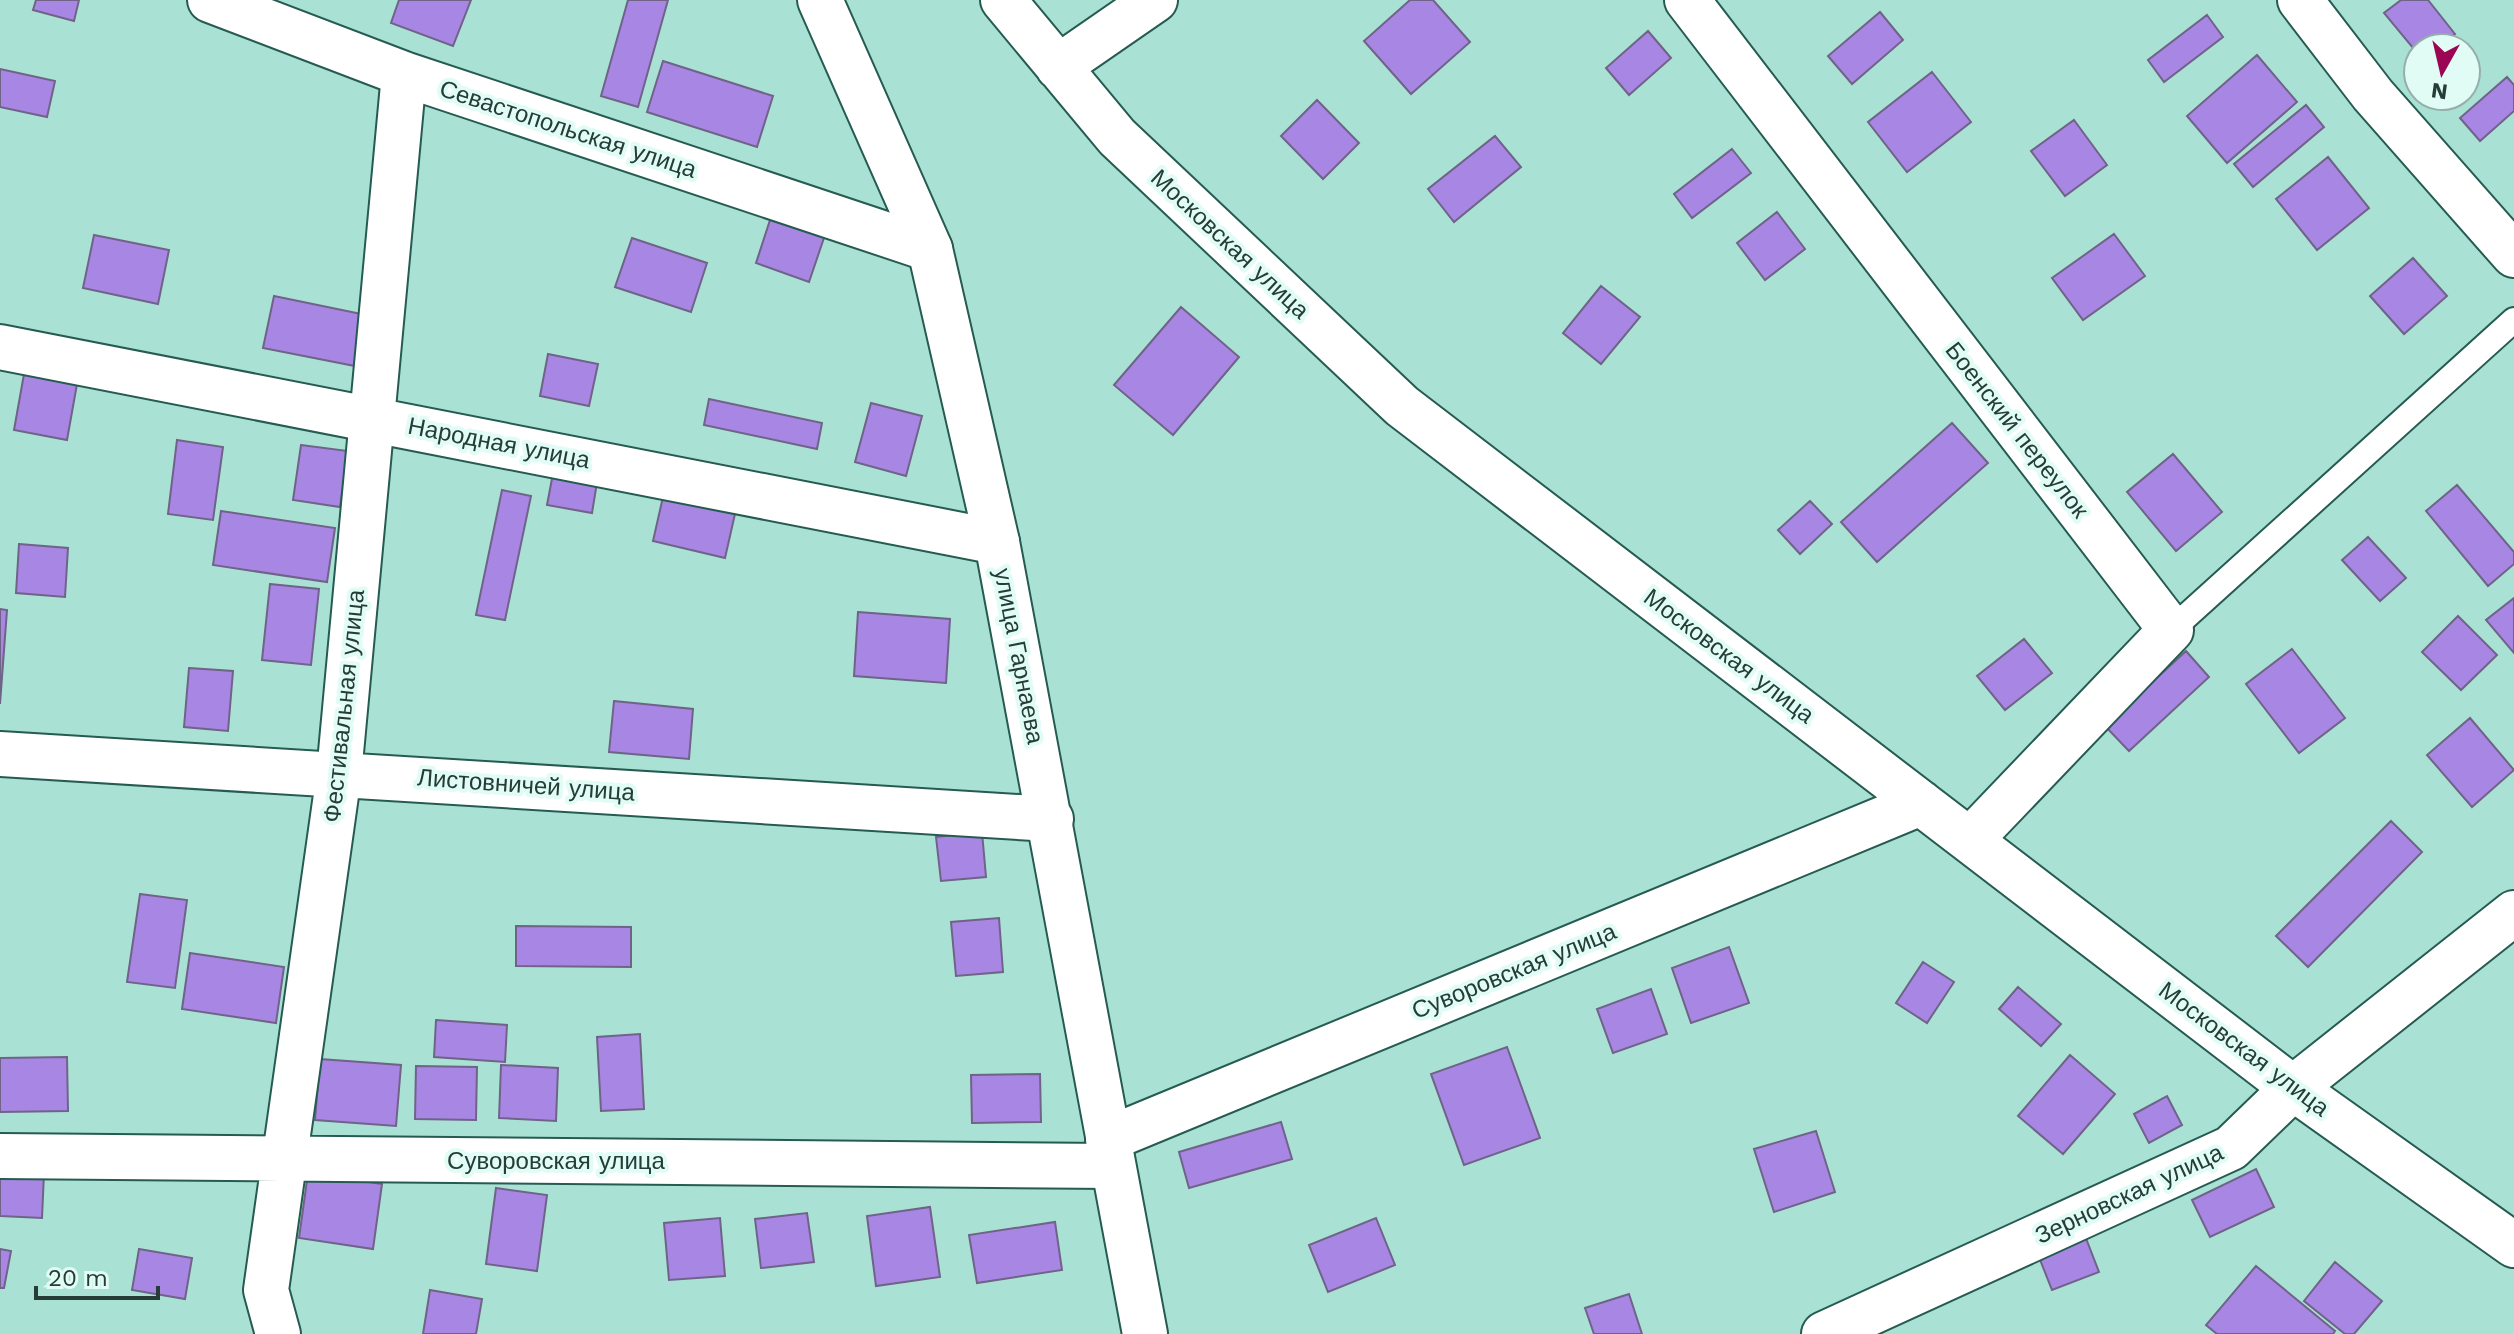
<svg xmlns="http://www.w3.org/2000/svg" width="2514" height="1334" font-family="'Work Sans',sans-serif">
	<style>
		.building { fill: #a886e4; stroke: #6f6388; stroke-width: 2 }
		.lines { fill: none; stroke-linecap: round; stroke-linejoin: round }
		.service-casing { stroke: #255b51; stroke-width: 28 }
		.minor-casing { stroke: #255b51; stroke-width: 48 }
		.tertiary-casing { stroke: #255b51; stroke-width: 48 }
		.service { stroke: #fff; stroke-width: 24 }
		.minor { stroke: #fff; stroke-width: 44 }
		.tertiary { stroke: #fff; stroke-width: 44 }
		.labels { text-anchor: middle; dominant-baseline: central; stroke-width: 8; stroke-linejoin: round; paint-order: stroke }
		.street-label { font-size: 24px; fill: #253c37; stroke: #e0fcf5 }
	</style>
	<rect width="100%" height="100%" fill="#aae1d5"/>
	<path class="building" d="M36,0H79L74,21L33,10Z
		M399,0H471L453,46L391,23Z
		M628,0H668L638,107L601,96Z
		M1410,0H1433L1470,42L1411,94L1364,41Z
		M2401,0H2428L2455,34L2437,48H2418V54L2384,13Z
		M1880,12L1903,40L1852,84L1828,56Z
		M2207,15L2223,37L2164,82L2148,60Z
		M1648,31L1671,58L1629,95L1606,68Z
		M2257,55L2297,102L2227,163L2187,116Z
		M663,61L773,96L757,147L647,112Z
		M0,69L55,81L47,117L0,107Z
		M1932,72L1971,122L1907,172L1868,122Z
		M2507,77L2514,85V111L2480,141L2460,118Z
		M1317,100L1359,143L1323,179L1281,136Z
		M2306,105L2324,127L2253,187L2234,164Z
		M2074,120L2107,165L2065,196L2031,151Z
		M1495,136L1521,167L1454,222L1428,189Z
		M1732,149L1751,173L1692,218L1674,194Z
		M2328,157L2369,208L2317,250L2276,199Z
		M1777,212L1805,249L1765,280L1737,243Z
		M771,217L825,235L809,282L756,263Z
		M2114,234L2145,276L2083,320L2052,278Z
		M94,235L169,250L158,304L83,288Z
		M632,238L707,263L691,312L615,287Z
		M2413,258L2447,296L2404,334L2370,296Z
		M1601,286L1640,317L1601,364L1563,333Z
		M274,296L376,317L365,368L263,348Z
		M1181,307L1239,357L1173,435L1114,385Z
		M548,354L598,364L589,406L540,396Z
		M24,374L77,384L67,440L14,430Z
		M709,399L822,423L817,449L704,425Z
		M871,403L922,416L906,476L855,462Z
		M1952,423L1988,463L1877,562L1841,522Z
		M177,440L223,447L213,520L168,514Z
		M301,445L348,451L340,507L293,500Z
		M2173,454L2222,512L2176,551L2127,492Z
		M555,463L599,470L592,513L547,505Z
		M2457,485L2514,552V564L2488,586L2426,511Z
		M665,488L737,505L725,558L653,541Z
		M502,490L531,496L505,620L476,615Z
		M1810,501L1832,524L1800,554L1778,530Z
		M221,511L335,528L327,582L213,565Z
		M2368,537L2406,578L2380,601L2342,560Z
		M19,544L68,548L65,597L16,593Z
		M270,584L319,589L311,665L262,660Z
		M2514,598V653L2486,620Z
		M0,609L7,610L0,704Z
		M858,612L950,619L946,683L854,676Z
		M2458,616L2497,655L2461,690L2422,652Z
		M2024,639L2052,673L2005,710L1977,676Z
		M2292,649L2345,718L2299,753L2246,684Z
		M2186,651L2209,677L2129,751L2105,726Z
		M189,668L233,671L228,731L184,727Z
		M614,701L693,709L689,759L609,752Z
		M2470,718L2514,770L2472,807L2427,755Z
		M2391,821L2422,852L2308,967L2276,936Z
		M982,832L986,877L941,881L936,837Z
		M140,894L187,900L175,988L127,982Z
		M999,918L1003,972L956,976L951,922Z
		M516,926L631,927V967L516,966Z
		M1729,947L1749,1003L1691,1023L1672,968Z
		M190,953L284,967L276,1023L182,1009Z
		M1923,962L1954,982L1927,1023L1896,1003Z
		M2018,987L2061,1024L2041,1046L1999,1009Z
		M1651,989L1667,1034L1613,1053L1597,1009Z
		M436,1020L507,1025L505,1062L434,1057Z
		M640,1034L644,1109L601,1111L597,1037Z
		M1507,1047L1540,1138L1464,1165L1431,1074Z
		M2070,1055L2115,1094L2063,1154L2018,1116Z
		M67,1057L68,1111L0,1112V1058Z
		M320,1059L401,1065L396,1126L315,1120Z
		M501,1065L558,1068L556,1121L499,1118Z
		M416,1066L477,1067L476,1120L415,1119Z
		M1040,1074L1041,1122L972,1123L971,1075Z
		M2167,1096L2182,1125L2149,1143L2134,1114Z
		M1281,1122L1292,1159L1189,1188L1179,1152Z
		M1816,1131L1835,1192L1774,1212L1754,1149Z
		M2256,1169L2274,1207L2210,1237L2192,1200Z
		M0,1172L44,1173L42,1218L0,1216Z
		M308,1173L382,1184L373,1249L299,1238Z
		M496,1188L547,1195L537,1271L486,1264Z
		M930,1207L940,1277L876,1286L867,1216Z
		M807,1213L814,1262L761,1268L755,1219Z
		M720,1218L725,1276L669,1280L664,1223Z
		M1376,1218L1395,1265L1328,1292L1309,1245Z
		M1055,1222L1062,1270L977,1283L969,1235Z
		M2082,1228L2099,1272L2052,1290L2035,1247Z
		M0,1249L11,1251L4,1288H0Z
		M139,1249L192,1258L185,1299L132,1290Z
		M2335,1262L2382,1301L2354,1334H2345L2304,1301Z
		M2256,1266L2335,1331L2333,1334H2217L2206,1325Z
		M430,1290L482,1299L476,1334H423Z
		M1629,1294L1642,1334H1594L1585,1308Z"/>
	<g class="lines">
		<defs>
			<path id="service" d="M2171,630L2514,320"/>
			<path id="minor" d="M210,0L404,74L930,249
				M1003,0L1117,137L1402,406L2293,1088L2514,1245
				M1687,0L2171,630L1970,840
				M2300,0L2373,95L2514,255
				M1058,67L1155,0
				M0,347L997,542
				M0,754L1051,819
				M1108,1139L1921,803
				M0,1156L1112,1166
				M278,1334L266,1290L339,774L404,74
				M1824,1334L2231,1148L2293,1088L2514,913"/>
			<path id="tertiary" d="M820,0L930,249L997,542L1145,1334"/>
		</defs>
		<use href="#service" class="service-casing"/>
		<use href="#minor" class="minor-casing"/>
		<use href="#tertiary" class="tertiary-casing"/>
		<use href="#service" class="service"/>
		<use href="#minor" class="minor"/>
		<use href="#tertiary" class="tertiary"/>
	</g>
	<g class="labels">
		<g class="street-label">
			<text transform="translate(568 129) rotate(18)">Севастопольская улица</text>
			<text transform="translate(1230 244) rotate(43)">Московская улица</text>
			<text transform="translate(2017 430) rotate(52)">Боенский переулок</text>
			<text transform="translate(499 443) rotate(11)">Народная улица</text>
			<text transform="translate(1019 656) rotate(79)">улица Гарнаева</text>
			<text transform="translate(1729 656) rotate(37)">Московская улица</text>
			<text transform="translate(344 706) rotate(-84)">Фестивальная улица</text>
			<text transform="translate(526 785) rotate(4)">Листовничей улица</text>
			<text transform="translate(1514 971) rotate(-22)">Суворовская улица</text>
			<text transform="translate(2244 1049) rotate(37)">Московская улица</text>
			<text x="556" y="1161">Суворовская улица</text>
			<text transform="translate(2129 1194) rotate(-25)">Зерновская улица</text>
		</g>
	</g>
	<g transform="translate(2442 72) rotate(188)"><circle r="38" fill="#e0fcf5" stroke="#95afa9" stroke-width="2"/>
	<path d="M0-6L14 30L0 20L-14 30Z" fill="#9c0553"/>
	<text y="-12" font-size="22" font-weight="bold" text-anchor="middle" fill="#253c37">N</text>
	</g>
	<path d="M36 1286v12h122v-12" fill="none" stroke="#253c37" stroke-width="4"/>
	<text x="48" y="1286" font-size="24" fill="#253c37" stroke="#e0fcf5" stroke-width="6" paint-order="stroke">20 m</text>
</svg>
